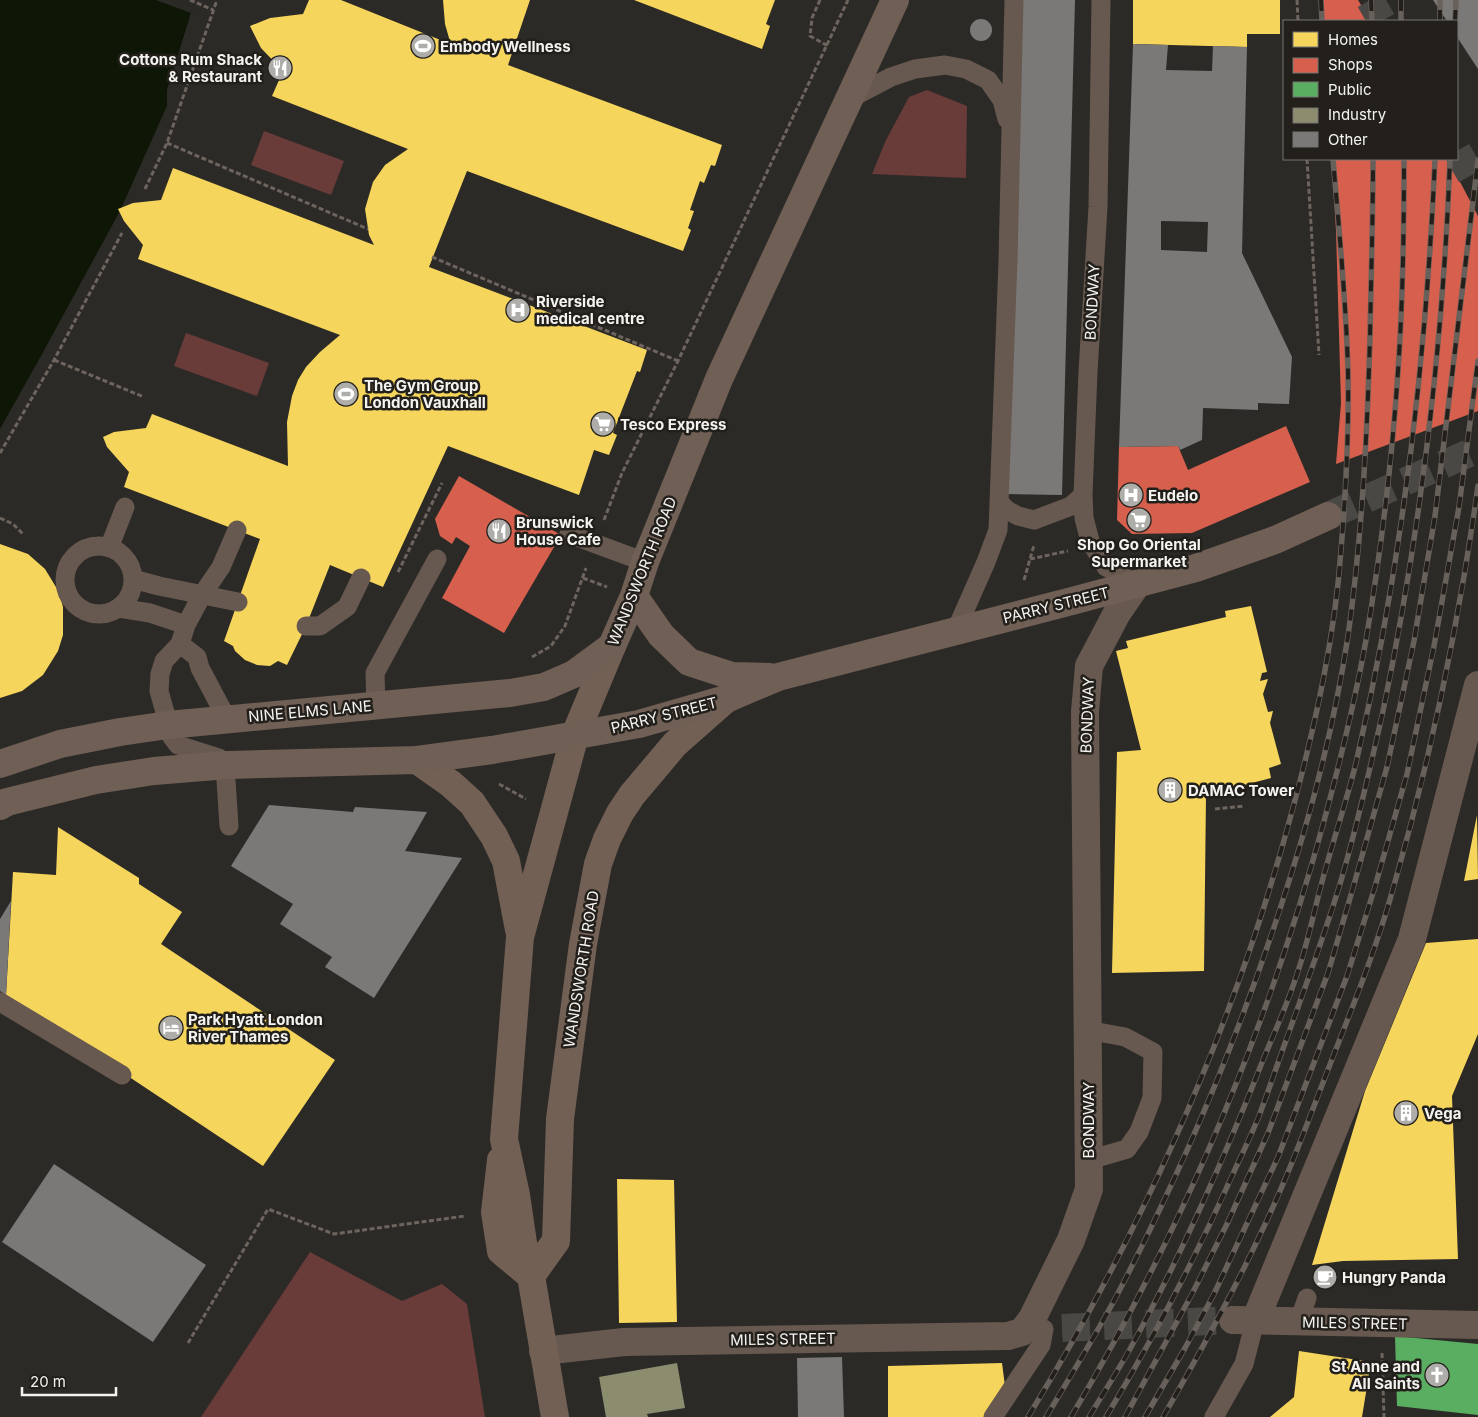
<svg xmlns="http://www.w3.org/2000/svg" width="1478" height="1417" font-family="Inter,sans-serif">
	<style>
		.green { fill: #693b39 }
		.water { fill: #0e1705 }
		.pier { fill: #2c2a27 }
		.homes { fill: #f6d55c }
		.shops { fill: #d6604d }
		.public { fill: #5aae61 }
		.industry { fill: #8c8c6e }
		.building { fill: #7b7977; fill-rule: evenodd }
		.lines { fill: none; stroke-linecap: round; stroke-linejoin: round }
		.minor-tunnel { stroke: #4a4845; stroke-width: 28; stroke-dasharray: 28 14; stroke-linecap: butt }
		.trunk-tunnel { stroke: #4a4845; stroke-width: 28; stroke-dasharray: 28 14; stroke-linecap: butt }
		.path { stroke: #6d645e; stroke-width: 3; stroke-dasharray: 5 2.5; stroke-linecap: butt }
		.service { stroke: #685950; stroke-width: 19 }
		.minor { stroke: #685950; stroke-width: 28 }
		.primary { stroke: #726055; stroke-width: 28 }
		.trunk { stroke: #705f55; stroke-width: 28 }
		.rail-casing { stroke: #68605a; stroke-width: 5.5 }
		.rail { stroke: #23201c; stroke-width: 4; stroke-dasharray: 11; stroke-linecap: butt }
		.labels { text-anchor: middle; dominant-baseline: central; stroke-width: 5; stroke-linejoin: round; paint-order: stroke }
		.poi-label { font-size: 15px; font-weight: bold; fill: #f5f3f0; stroke: #23201c; text-anchor: start }
		.street-label { font-size: 15px; fill: #f5f3f0; stroke: #23201c }
	</style>
	<rect width="100%" height="100%" fill="#2c2a27"/>
	<path class="green" d="M927,90L967,106L966,178L872,174L886,140L909,97Z
		M264,131L344,161L331,195L251,165Z
		M186,333L269,363L257,396L174,366Z
		M310,1252L402,1301L442,1284L467,1304L485,1417H201Z"/>
	<path class="water" d="M0,0H195L167,90V106L120,211L41,356L0,429Z"/>
	<path class="pier" d="M156,0H195L191,13Z"/>
	<path class="homes" d="M309,0H341L448,43L449,38L445,24L443,0H530L508,65L722,145L715,166L711,165L704,183L700,181L690,210L694,211L688,228L691,230L683,251L467,171L429,267L647,350L640,372L637,371L613,433L617,435L609,455L594,450L579,495L448,446L383,587L330,565L306,626L287,665L278,661L270,666L257,665L245,660L235,651L233,646L224,641L260,539L124,487L129,472L107,447L103,437L114,432L146,428L152,414L288,466L287,422L292,396L298,380L306,367L320,352L340,335L138,259L143,245L124,221L118,209L133,203L161,200L173,168L374,245L369,235L365,209L373,182L385,165L408,149L272,96L283,71L261,48L250,26L270,18L303,14Z
		M634,0H775L766,24L770,26L762,49Z
		M1133,0H1280V34H1247V47L1133,44Z
		M0,544L28,554L45,569L59,592L63,607V635L58,651L43,675L22,691L0,698Z
		M1251,606L1267,672L1262,673L1260,681L1268,679L1263,694L1268,712L1273,711L1270,723L1281,764L1269,768L1271,778L1206,795L1204,971L1112,973L1117,752L1141,750L1116,651L1128,648L1126,641L1226,617L1225,611Z
		M1477,815L1478,879L1464,881Z
		M58,827L139,878V884L182,912L161,944L335,1060L263,1166L6,995L13,872L56,875Z
		M1478,939V1034L1452,1096L1458,1259L1343,1261L1312,1265L1365,1091L1426,943Z
		M617,1179L674,1180L677,1322L619,1323Z
		M1299,1351L1371,1362L1362,1417H1270L1294,1397Z
		M1002,1363L1005,1386L984,1417H888V1366Z"/>
	<path class="shops" d="M1320,0H1358L1371,21H1322Z
		M1332,159H1448L1478,216V411L1336,464L1341,403L1336,231Z
		M1286,426L1310,482L1192,533L1132,534L1117,520L1119,447L1178,446L1188,470Z
		M459,476L561,535L504,633L442,598L470,546L456,537L452,544L440,536L435,519Z"/>
	<path class="public" d="M1395,1336L1478,1344V1415L1397,1406Z"/>
	<path class="industry" d="M677,1363L685,1408L647,1414L648,1417H606L599,1377Z"/>
	<path class="building" d="M1019,0H1075L1062,495L1006,494Z
		M1433,0H1478V69L1457,37V21H1447Z
		M970 30a11 11 0 1 1 22 0a11 11 0 1 1-22 0Z
		M1133,44L1168,45L1166,70L1212,71L1213,46L1247,47L1242,253L1292,357L1289,404L1258,403V410L1203,408L1202,440L1180,450L1178,446L1119,447ZM1161,221L1208,222L1207,252L1161,250Z
		M269,805L353,812L355,807L427,812L405,851L462,858L374,998L325,967L332,957L280,924L293,904L231,866Z
		M11,901L6,995L0,991V919Z
		M54,1164L206,1265L153,1342L2,1242Z
		M842,1357L844,1417H798L797,1358Z"/>
	<g class="lines">
		<path class="minor-tunnel" d="M1370,0L1382,21
			M1457,151L1478,187
			M1062,1328L1233,1320"/>
		<path class="trunk-tunnel" d="M1328,516L1478,449"/>
		<path class="path" d="M190,0L213,10
			M820,0L812,18L810,36L828,46
			M1297,0L1298,21
			M167,143L368,229
			M1307,159L1319,355
			M145,189L167,143L217,0
			M432,257L678,361
			M54,360L144,397
			M0,453L54,360L122,233
			M0,518L13,524L24,535
			M604,520L622,473L678,361L848,0
			M1030,559L1068,551
			M398,572L442,483
			M583,578L607,587
			M1024,580L1034,545
			M532,657L551,646L565,626L586,568
			M499,784L526,799
			M1215,809L1244,806
			M188,1343L268,1209L334,1234L465,1216
			M1382,1353L1384,1417"/>
		<path class="service" d="M1101,0L1098,207L1088,372L1083,495L1084,518L1090,541L1106,567L1137,584
			M851,98L891,77L915,69L945,65L966,69L988,80L1002,100L1007,119
			M999,502L1007,510L1018,516L1034,520L1071,506L1083,495
			M569,534L645,562
			M65 580a34 34 0 1 1 68 0a34 34 0 1 1-68 0Z
			M109,548L125,507
			M133,579L159,586L238,602
			M119,608L150,613L186,625
			M306,626H320L347,607L361,578
			M956,630L986,562L998,530L1008,261L1014,0
			M180,644L197,657L200,668L227,719
			M376,706L375,673L437,559
			M225,763L219,758L178,745L172,737L159,691L160,674L164,661L180,644L186,625L202,595L221,567L237,530
			M225,765L229,826
			M0,1002L122,1075
			M1087,1030L1125,1037L1153,1052L1152,1098L1139,1132L1127,1149L1089,1160
			M1299,1321L1307,1298
			M993,1417L1041,1345L1044,1329
			M1214,1417L1244,1364L1255,1321"/>
		<path class="minor" d="M1233,1320L1478,1325
			M1255,1321L1412,939L1478,685
			M543,1351L624,1342L1008,1336L1022,1332L1032,1319L1071,1240L1089,1189L1085,712L1089,666L1117,613L1137,584"/>
		<path class="primary" d="M417,760L451,784L472,803L494,836L506,861L519,930
			M501,1160L495,1212L501,1251L531,1276
			M531,1276L556,1241L560,1119L583,944L598,864L607,839L620,813L632,795L675,744L726,699
			M555,1417L531,1276L523,1243L516,1195L504,1139L520,937L575,735L612,646"/>
		<path class="trunk" d="M634,596L661,635L689,662L732,676L769,677
			M0,764L60,744L120,732L168,725L510,693L544,687L574,674L612,646L634,596L645,562L719,379L895,0
			M0,806L7,802L96,780L154,771L228,765L417,760L492,750L639,724L726,699L778,677L1072,601L1196,568L1275,540L1328,516"/>
		<defs>
			<path id="rail" d="M1321,0L1322,21
				M1371,0L1372,21
				M1401,0V21
				M1440,21V0
				M1455,21L1456,0
				M1028,1417C1144,1227 1237,1020 1294,804C1316,721 1335,636 1341,550C1346,491 1349,430 1348,371C1346,300 1339,229 1333,159
				M1046,1417C1070,1377 1094,1338 1116,1297C1182,1171 1237,1041 1281,906C1310,818 1334,728 1348,636C1362,537 1367,438 1370,338C1371,278 1373,219 1373,159
				M1071,1417C1182,1231 1267,1031 1324,821C1340,762 1355,701 1366,640C1381,551 1392,461 1398,371C1403,300 1404,229 1404,159
				M1089,1417C1103,1394 1117,1372 1130,1349C1181,1256 1224,1159 1263,1060C1275,1031 1288,1003 1297,974C1309,940 1315,905 1325,871C1335,835 1347,799 1356,763C1402,565 1426,362 1435,159
				M1106,1417C1153,1339 1195,1259 1232,1176C1241,1156 1251,1136 1259,1116C1272,1081 1284,1045 1297,1010C1312,968 1327,927 1340,884C1357,827 1370,769 1383,711C1421,529 1443,344 1450,159
				M1125,1417L1192,1294L1227,1224L1268,1133L1328,973L1353,888L1387,767L1414,641L1435,516L1478,160
				M1145,1417L1185,1348L1214,1294L1278,1157L1347,976L1374,890L1407,774L1434,646L1459,507L1478,361
				M1163,1417C1197,1358 1230,1299 1259,1237C1286,1182 1307,1124 1329,1067C1352,1008 1376,950 1393,889C1431,757 1459,622 1478,486"/>
		</defs>
		<use href="#rail" class="rail-casing"/>
		<use href="#rail" class="rail"/>
	</g>
	<defs>
		<symbol id="stadium-disc" viewBox="-11 -11 22 22"><circle r="9.5" fill="#afadaa" stroke="#23201c"/><path d="M0-5a6.5 5 0 1 0 0 10a6.5 5 0 1 0 0-10ZM-3.5-1.8h7v3.6h-7Z" fill="#fff"/></symbol>
		<symbol id="restaurant-disc" viewBox="-11 -11 22 22"><circle r="9.5" fill="#afadaa" stroke="#23201c"/><path d="M-5-6h1v4h1v-4h1v4h1v-4h1v5L-1.5 .5V6h-2V.5L-5-1ZM5-6V6H3V1.5H1.5Q1.5-4 5-6Z" fill="#fff"/></symbol>
		<symbol id="hospital-disc" viewBox="-11 -11 22 22"><circle r="9.5" fill="#afadaa" stroke="#23201c"/><path d="M-5-5h3v3.5h4V-5h3V5h-3V1.5h-4V5h-3Z" fill="#fff"/></symbol>
		<symbol id="supermarket-disc" viewBox="-11 -11 22 22"><circle r="9.5" fill="#afadaa" stroke="#23201c"/><path d="M-6-5.5h2.5l.6 2H6L4.5 2H-2.5L-4.4-4H-6ZM-1.5 3.2a1.3 1.3 0 1 0 .1 0ZM3 3.2a1.3 1.3 0 1 0 .1 0Z" fill="#fff"/></symbol>
		<symbol id="building-disc" viewBox="-11 -11 22 22"><circle r="9.5" fill="#afadaa" stroke="#23201c"/><path d="M-4-6H4V6H1V3H-1V6H-4ZM-2.5-4.3h1.7v1.8h-1.7ZM.8-4.3h1.7v1.8H.8ZM-2.5-1h1.7V.8h-1.7ZM.8-1h1.7V.8H.8Z" fill="#fff"/></symbol>
		<symbol id="hotel-disc" viewBox="-11 -11 22 22"><circle r="9.5" fill="#afadaa" stroke="#23201c"/><path d="M-6-4.5h1.5V1H6V5H4.5V3h-9V5H-6ZM-4 0a1.8 1.8 0 1 1 3.6 0ZM.5 0V-2.5h3Q6-2.5 6 0Z" fill="#fff"/></symbol>
		<symbol id="cafe-disc" viewBox="-11 -11 22 22"><circle r="9.5" fill="#afadaa" stroke="#23201c"/><path d="M-5.5-4.5H6V0H3Q3 3.5 0 3.5H-2.5Q-5.5 3.5-5.5 0ZM3-3.2v2h1.7v-2ZM-6 4.5H4V6H-6Z" fill="#fff"/></symbol>
		<symbol id="church-disc" viewBox="-11 -11 22 22"><circle r="9.5" fill="#afadaa" stroke="#23201c"/><path d="M-1.2-6h2.4v3.5h3.3v2.4h-3.3V6h-2.4V-.1h-3.3v-2.4h3.3Z" fill="#fff"/></symbol>
	</defs>
	<g fill-rule="evenodd">
		<use href="#stadium-disc" x="409" y="32" width="28" height="28"/>
		<use href="#restaurant-disc" x="266" y="54" width="28" height="28"/>
		<use href="#hospital-disc" x="504" y="296" width="28" height="28"/>
		<use href="#stadium-disc" x="332" y="380" width="28" height="28"/>
		<use href="#supermarket-disc" x="589" y="410" width="28" height="28"/>
		<use href="#hospital-disc" x="1117" y="481" width="28" height="28"/>
		<use href="#supermarket-disc" x="1125" y="506" width="28" height="28"/>
		<use href="#restaurant-disc" x="485" y="517" width="28" height="28"/>
		<use href="#building-disc" x="1156" y="776" width="28" height="28"/>
		<use href="#hotel-disc" x="157" y="1014" width="28" height="28"/>
		<use href="#building-disc" x="1392" y="1099" width="28" height="28"/>
		<use href="#cafe-disc" x="1311" y="1263" width="28" height="28"/>
		<use href="#church-disc" x="1423" y="1361" width="28" height="28"/>
	</g>
	<g class="labels">
		<g class="poi-label">
			<text x="440" y="46">Embody Wellness</text>
			<text x="262" y="59" text-anchor="end">Cottons Rum Shack<tspan x="262" dy="17">&amp; Restaurant</tspan></text>
			<text x="536" y="301">Riverside<tspan x="536" dy="17">medical centre</tspan></text>
			<text x="364" y="385">The Gym Group<tspan x="364" dy="17">London Vauxhall</tspan></text>
			<text x="620" y="424">Tesco Express</text>
			<text x="1148" y="495">Eudelo</text>
			<text x="516" y="522">Brunswick<tspan x="516" dy="17">House Cafe</tspan></text>
			<text x="1139" y="544" text-anchor="middle">Shop Go Oriental<tspan x="1139" dy="17">Supermarket</tspan></text>
			<text x="1188" y="790">DAMAC Tower</text>
			<text x="188" y="1019">Park Hyatt London<tspan x="188" dy="17">River Thames</tspan></text>
			<text x="1424" y="1113">Vega</text>
			<text x="1342" y="1277">Hungry Panda</text>
			<text x="1420" y="1366" text-anchor="end">St Anne and<tspan x="1420" dy="17">All Saints</tspan></text>
		</g>
		<g class="street-label">
			<text transform="translate(1092 302) rotate(-87)">BONDWAY</text>
			<text transform="translate(642 571) rotate(-68)">WANDSWORTH ROAD</text>
			<text transform="translate(1056 605) rotate(-14)">PARRY STREET</text>
			<text transform="translate(310 711) rotate(-5)">NINE ELMS LANE</text>
			<text transform="translate(664 715) rotate(-14)">PARRY STREET</text>
			<text transform="translate(1087 715) rotate(-88)">BONDWAY</text>
			<text transform="translate(581 969) rotate(-81)">WANDSWORTH ROAD</text>
			<text transform="translate(1088 1120) rotate(-90)">BONDWAY</text>
			<text transform="translate(1355 1323) rotate(1)">MILES STREET</text>
			<text transform="translate(783 1339) rotate(-1)">MILES STREET</text>
		</g>
	</g>
	<rect x="1283" y="20" width="175" height="140" fill="#23201c" stroke="#777471"/>
	<rect x="1293" y="32" width="25" height="15" fill="#f6d55c" stroke="#777471"/>
	<text x="1328" y="45" font-size="15" fill="#f5f3f0">Homes</text>
	<rect x="1293" y="58" width="25" height="15" fill="#d6604d" stroke="#777471"/>
	<text x="1328" y="70" font-size="15" fill="#f5f3f0">Shops</text>
	<rect x="1293" y="82" width="25" height="15" fill="#5aae61" stroke="#777471"/>
	<text x="1328" y="95" font-size="15" fill="#f5f3f0">Public</text>
	<rect x="1293" y="108" width="25" height="15" fill="#8c8c6e" stroke="#777471"/>
	<text x="1328" y="120" font-size="15" fill="#f5f3f0">Industry</text>
	<rect x="1293" y="132" width="25" height="15" fill="#7b7977" stroke="#777471"/>
	<text x="1328" y="145" font-size="15" fill="#f5f3f0">Other</text>
	<path d="M22 1387v8h94v-8" fill="none" stroke="#f5f3f0" stroke-width="2.5"/>
	<text x="30" y="1387" font-size="15" fill="#f5f3f0" stroke="#23201c" stroke-width="4" paint-order="stroke">20 m</text>
</svg>
